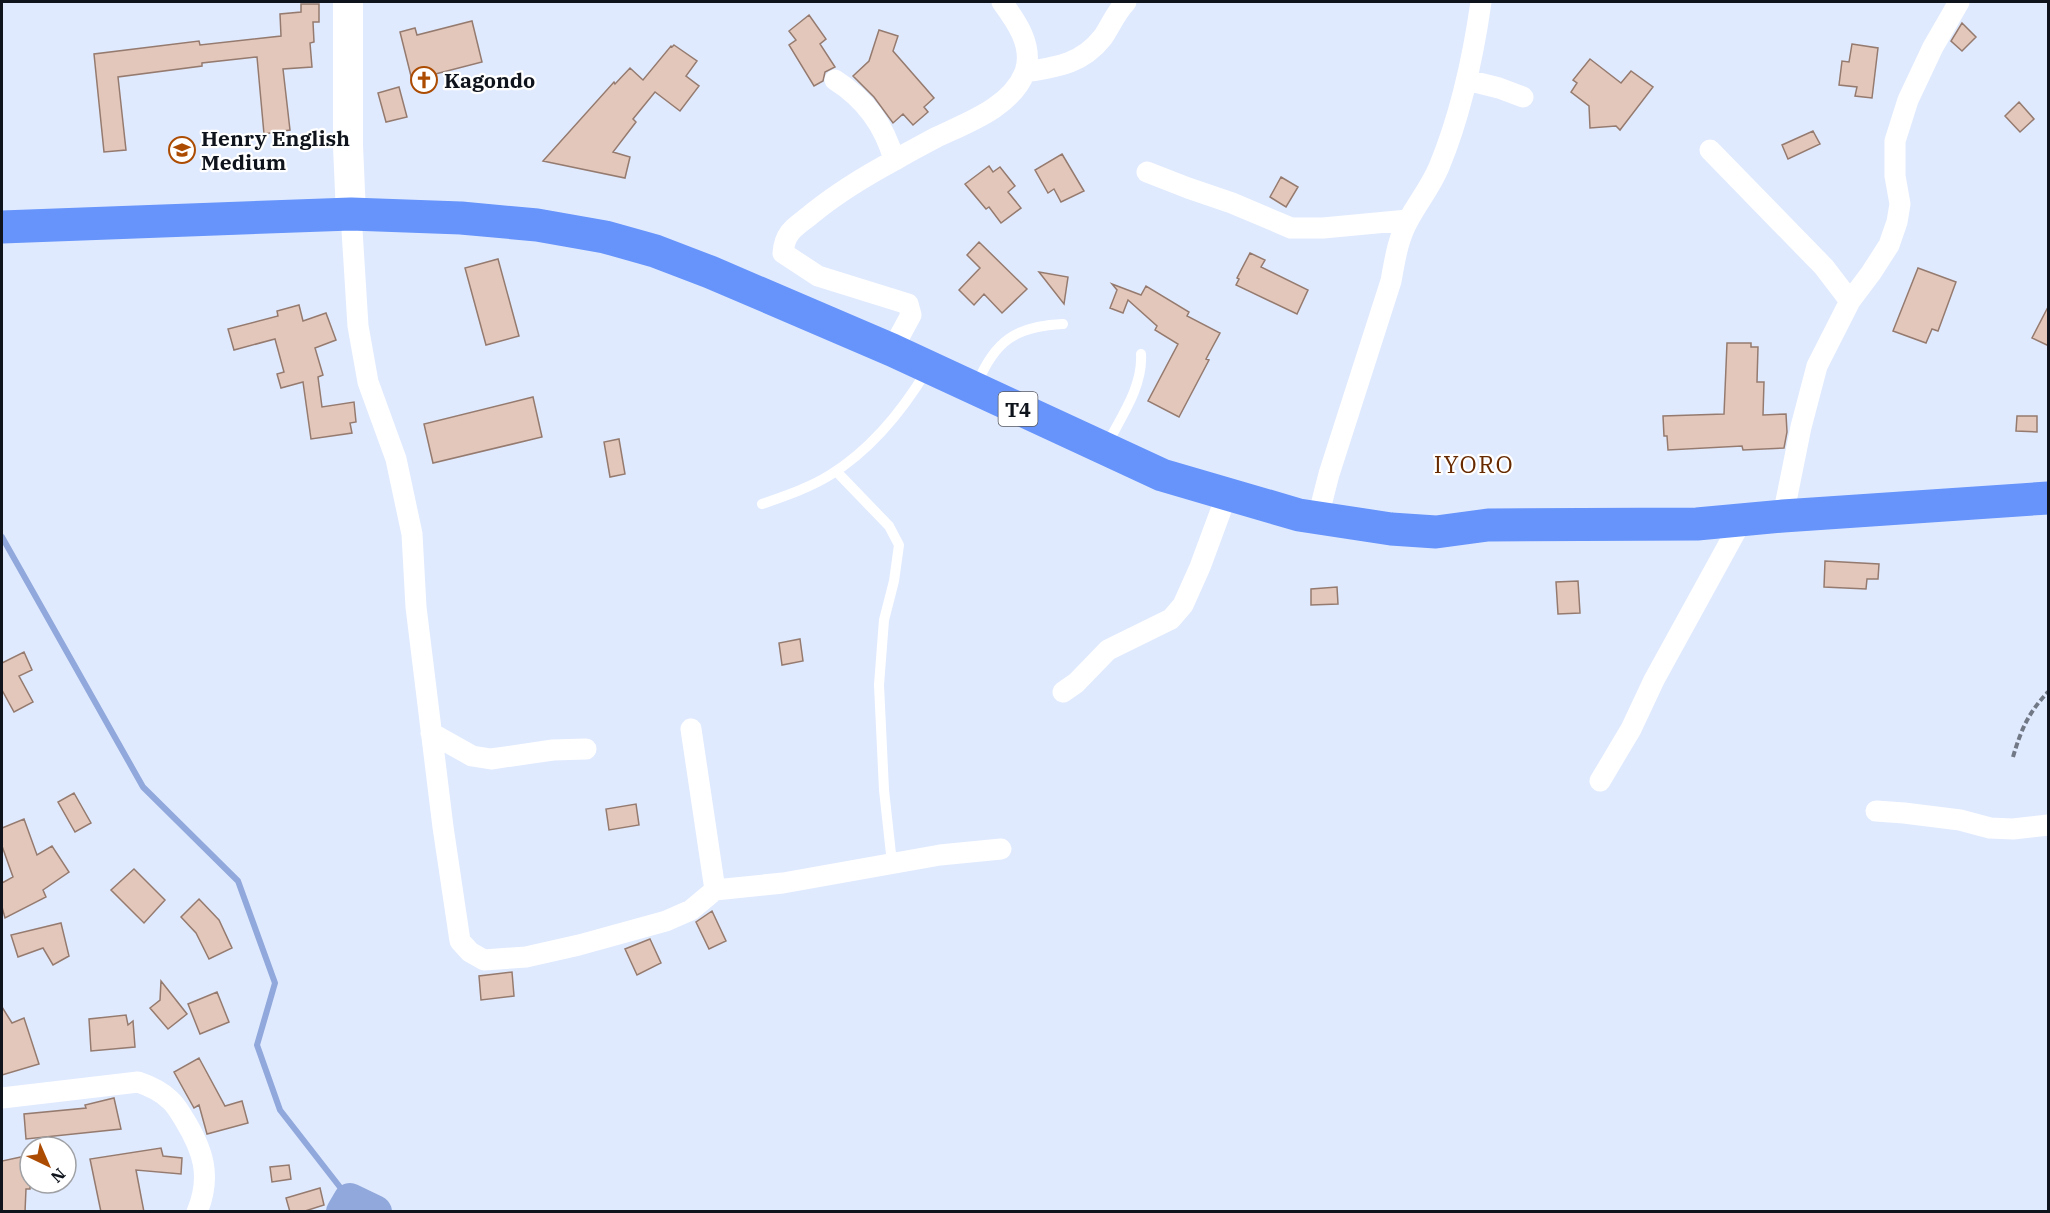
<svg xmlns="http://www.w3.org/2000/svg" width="2050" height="1213" font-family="'IBM Plex Serif',serif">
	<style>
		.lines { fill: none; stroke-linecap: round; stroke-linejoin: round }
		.stream { stroke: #90a8db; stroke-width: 6 }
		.river { stroke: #90a8db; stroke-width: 34 }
		.building { fill: #e3c7ba; stroke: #957b6f; stroke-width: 1.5 }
		.path { stroke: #717886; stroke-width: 4; stroke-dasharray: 6 3; stroke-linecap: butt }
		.lane { stroke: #fff; stroke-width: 10 }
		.street { stroke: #fff; stroke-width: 21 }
		.secondary { stroke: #fff; stroke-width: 30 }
		.highway { stroke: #6694fb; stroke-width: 33 }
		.labels { text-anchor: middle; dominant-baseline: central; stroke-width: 4.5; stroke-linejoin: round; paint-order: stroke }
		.shield { fill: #fff; stroke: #575a60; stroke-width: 1.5 }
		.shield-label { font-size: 20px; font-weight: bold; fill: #0f141c }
		.poi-label { font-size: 21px; font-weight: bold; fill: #0f141c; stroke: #fff; text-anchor: start }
		.quarter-label { font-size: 24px; letter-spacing: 1.5px; fill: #672a00; stroke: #fff }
	</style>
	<rect width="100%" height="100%" fill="#e0eafe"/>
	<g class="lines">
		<path class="stream" d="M2,537L143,787L238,881L275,983L257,1045L280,1110L350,1200"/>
		<path class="river" d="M343,1212L350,1200L375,1212"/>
	</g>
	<path class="building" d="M301,4H319V22H313L314,42L310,43L312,67L283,69L290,130L264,134L257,57L202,63V66L118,77L126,150L104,152L94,54L199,41L200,45L281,36L280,14L301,12Z
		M809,15L826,39L820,44L835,67L825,72L823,81L814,86L789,45L796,40L789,31Z
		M472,21L482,62L412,80L400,32L415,28L417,35Z
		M1962,23L1976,37L1962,51L1951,41Z
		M879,30L898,36L893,51L934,98L924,107L928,112L913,125L903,114L893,123L874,97L853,76L869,61Z
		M1852,44L1878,48L1872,98L1855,96L1857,87L1839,85L1842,61L1849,62Z
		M674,45L697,61L686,76L699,86L680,111L655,92L633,119L636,122L613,152L630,157L625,178L543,161L614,82L615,84L630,68L643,80L671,46L672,47Z
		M1590,59L1621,83L1631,71L1653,87L1620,130L1616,126L1590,128L1589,106L1571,92L1577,83L1573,80Z
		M399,87L407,117L386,122L378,93Z
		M2019,102L2034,119L2020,132L2005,116Z
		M1813,131L1820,144L1788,159L1782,145Z
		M1062,154L1084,191L1061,202L1054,189L1048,193L1035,170Z
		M989,166L993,172L1000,167L1015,186L1008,192L1021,208L1001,223L989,207L986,209L965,184Z
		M1281,177L1298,187L1286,207L1270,197Z
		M979,242L1027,289L1002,313L984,294L974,305L959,290L980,268L967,255Z
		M1250,253L1265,260L1261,267L1308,290L1297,314L1236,285L1239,279L1237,278Z
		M498,259L519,336L486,345L465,268Z
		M1918,268L1956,282L1938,331L1932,329L1926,343L1893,331Z
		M1039,272L1068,277L1064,304Z
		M1112,284L1141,295L1146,286L1189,312L1187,316L1220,333L1206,359L1209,360L1179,417L1148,401L1178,344L1155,330L1157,326L1128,300L1123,313L1110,308L1117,290Z
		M299,305L303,321L326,313L336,340L315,348L323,375L318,377L322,407L354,402L356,422L350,423L352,433L311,439L303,382L281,388L277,374L284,372L275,339L234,350L228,329L278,316L277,311Z
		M2049,305V346L2032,338Z
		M1727,343H1751V347H1758L1757,382H1764L1763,415L1786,414L1787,432L1784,448L1743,450L1742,446L1668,450L1667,436H1664L1663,416L1724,414Z
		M533,397L542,437L433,463L424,424Z
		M2017,416H2037V432L2016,431Z
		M619,439L625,474L610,477L604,442Z
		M1825,561L1879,564L1878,579H1867L1866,589L1824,587Z
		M1578,581L1580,613L1558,614L1556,582Z
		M1337,587L1338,604L1311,605V589Z
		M800,639L803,661L782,665L779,643Z
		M24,652L32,670L19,676L33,702L14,712L2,690V663Z
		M74,793L91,823L75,832L58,802Z
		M636,804L639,825L609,830L606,809Z
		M24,819L37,855L52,846L69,872L43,890L46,897L5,918L2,907V883L13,877L2,846V828Z
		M134,869L165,900L144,923L111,890Z
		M199,899L219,920L232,948L209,959L196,933L181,917Z
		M712,911L726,941L709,949L696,922Z
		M61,923L69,956L53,965L43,948L18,957L11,935Z
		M650,939L661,963L637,975L625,949Z
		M512,972L514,996L481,1000L479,976Z
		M161,981L187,1014L168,1029L150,1008L160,1000Z
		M217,992L229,1022L200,1034L188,1004Z
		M2,1007L12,1023L24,1018L39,1064L2,1075Z
		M126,1015L128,1025L133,1021L135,1047L91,1051L89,1019Z
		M199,1058L225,1106L242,1101L248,1123L207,1134L199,1105L194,1108L174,1072Z
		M114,1098L121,1129L26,1139L24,1114L86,1108L85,1105Z
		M161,1148L163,1156L182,1158L181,1174L136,1170L144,1212H101L90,1159Z
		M30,1155V1189H26L25,1212H2V1161Z
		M289,1165L291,1179L272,1182L270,1167Z
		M320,1188L324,1205L302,1212H290L286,1198Z"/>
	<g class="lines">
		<path class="path" d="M2013,757C2021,730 2028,713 2048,692"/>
		<path class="lane" d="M977,384C995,340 1017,326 1063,324
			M1106,446C1121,417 1143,387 1141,354
			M836,471L889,526L899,545L894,581L884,620L879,685L884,790L892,863
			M762,504C785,496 809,488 830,475C870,450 903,410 927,370"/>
		<path class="street" d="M1025,72C1057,67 1082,64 1103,37C1111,25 1116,12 1126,2
			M835,80C865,99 885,127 894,160
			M1467,80L1499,88L1523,97
			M1710,150L1824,267L1850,301
			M1147,172L1188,188L1232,203L1291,228H1323L1408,220
			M351,214L358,326L368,382L396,459L412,534L416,607L443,827L460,941L470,952L484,960L526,957L579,945L666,921L691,910L715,890L783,883L940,855L1001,849
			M892,350L911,315L908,304L818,276L783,253C785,229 798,226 814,212C839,192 867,175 895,160C908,152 922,145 935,138C966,123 1011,108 1025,72C1034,46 1016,21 1002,2
			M1783,516L1801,427L1817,366L1850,301L1871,273L1889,245L1897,222L1900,204L1895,176V141L1908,100L1933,47L1959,2
			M1318,517L1329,474L1391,281C1395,259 1398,238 1409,219C1419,201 1431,186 1439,167C1461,114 1473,58 1481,2
			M1063,692L1076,683L1108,650L1171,619L1183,605L1200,567L1227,494
			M691,729L715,890
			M431,733L472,756L491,759L553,750L586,749
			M1600,781L1631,729L1654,680L1742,520
			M1876,811L1904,813L1960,820L1990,828L2013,829L2048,825
			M2,1098L138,1082C150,1086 161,1091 170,1100C176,1105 180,1113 184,1119C203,1150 212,1176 197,1212"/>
		<path class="secondary" d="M348,2V146L351,214"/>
		<path class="highway" d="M2,227L351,214L461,218L537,225L605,237L655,251L710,272L892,350L1162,475L1299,515L1391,529L1436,532L1488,525L1697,524L1783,516L2048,498"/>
	</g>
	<defs>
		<symbol id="church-ring" viewBox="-11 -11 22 22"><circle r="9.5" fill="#fff" stroke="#ac4c03" stroke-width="1.5"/><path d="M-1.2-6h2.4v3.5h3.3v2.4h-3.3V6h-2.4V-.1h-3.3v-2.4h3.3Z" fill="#ac4c03"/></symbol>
		<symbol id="school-ring" viewBox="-11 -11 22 22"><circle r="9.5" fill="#fff" stroke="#ac4c03" stroke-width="1.5"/><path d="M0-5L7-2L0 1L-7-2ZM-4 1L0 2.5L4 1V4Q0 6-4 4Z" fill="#ac4c03"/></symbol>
	</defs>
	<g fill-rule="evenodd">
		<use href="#church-ring" x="409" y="65" width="30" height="30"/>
		<use href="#school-ring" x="167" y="135" width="30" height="30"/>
	</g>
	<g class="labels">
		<rect class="shield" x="998.5" y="392" width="39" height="34" rx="4.5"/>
		<g class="shield-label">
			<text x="1018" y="409">T4</text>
		</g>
		<g class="poi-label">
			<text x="444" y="80">Kagondo</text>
			<text x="201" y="138">Henry English<tspan x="201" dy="24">Medium</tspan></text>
		</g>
		<g class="quarter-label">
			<text x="1474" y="464">IYORO</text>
		</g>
	</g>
	<rect width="2050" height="1213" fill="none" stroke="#0f141c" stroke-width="6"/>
	<g transform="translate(48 1165) rotate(136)"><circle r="28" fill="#ffffff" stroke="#9fa1a4" stroke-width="1.5"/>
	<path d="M0-4.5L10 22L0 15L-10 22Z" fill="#ac4c03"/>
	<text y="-9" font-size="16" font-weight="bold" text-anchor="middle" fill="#0f141c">N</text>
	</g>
</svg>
